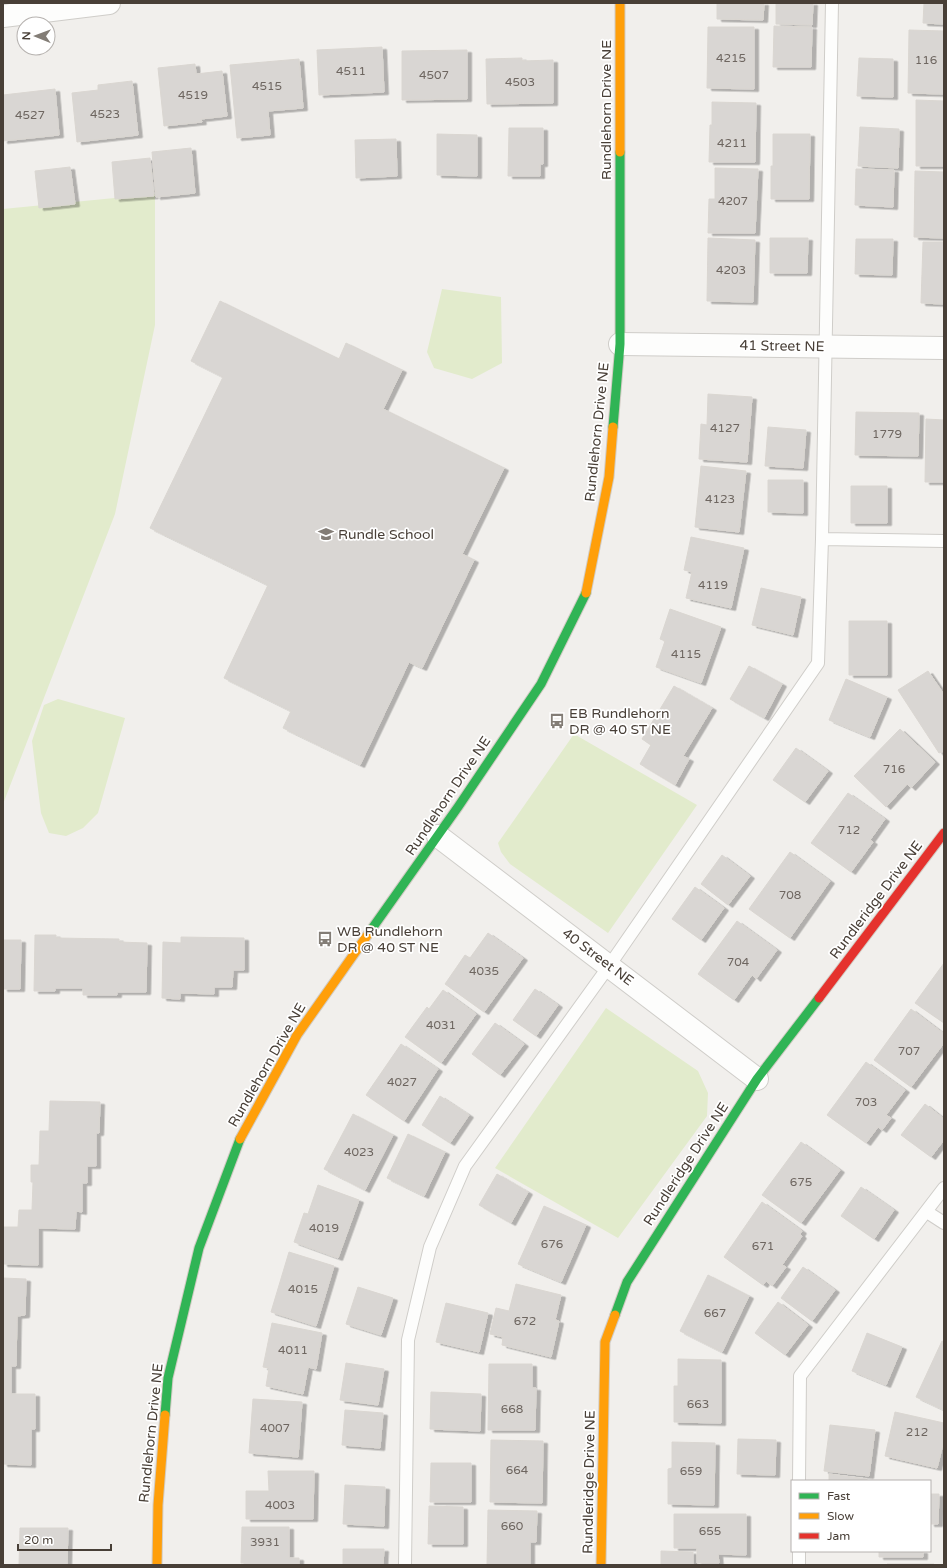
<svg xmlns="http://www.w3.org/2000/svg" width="947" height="1568" font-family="'Varela Round',sans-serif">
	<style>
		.green { fill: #e2ebcc }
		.building { fill: #d9d6d3; stroke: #dad6d1; filter: url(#shadow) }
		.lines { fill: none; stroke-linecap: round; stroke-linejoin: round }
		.lane-casing { stroke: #cfcdc9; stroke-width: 14 }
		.street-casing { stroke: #cfcdc9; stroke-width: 24 }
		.fast-casing { stroke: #d1cbc3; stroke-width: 11 }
		.slow-casing { stroke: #d1cbc3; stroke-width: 11 }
		.jam-casing { stroke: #d1cbc3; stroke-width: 11 }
		.lane { stroke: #fdfdfc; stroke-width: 12 }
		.street { stroke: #fdfdfc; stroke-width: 22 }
		.fast { stroke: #30b455; stroke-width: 9 }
		.slow { stroke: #ff9f0a; stroke-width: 9 }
		.jam { stroke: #e5322d; stroke-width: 9 }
		.labels { text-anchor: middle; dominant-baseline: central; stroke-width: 3.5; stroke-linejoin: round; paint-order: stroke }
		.number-label { font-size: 12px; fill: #6e6660 }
		.street-label { font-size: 14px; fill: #483f37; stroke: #fff }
		.poi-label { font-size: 14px; fill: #483f37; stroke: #fff; text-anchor: start }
	</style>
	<defs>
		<filter id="shadow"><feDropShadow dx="4.5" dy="2.5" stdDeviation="0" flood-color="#0004"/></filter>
	</defs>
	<rect width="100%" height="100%" fill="#f1efec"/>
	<path class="green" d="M155,194V325L115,514L3,804V209Z
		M442,289L501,297L502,363L472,379L434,368L427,352Z
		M58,699L125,718L98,813L83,828L66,836L49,833L41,813L32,741L44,705Z
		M574,734L697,805L608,933L510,864L501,852L498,843Z
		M606,1008L698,1071L708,1093L707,1116L618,1238L495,1168Z"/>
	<path class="building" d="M717,3H764L763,20L717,19Z
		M776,3H813L812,25L776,24Z
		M924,3H944V24L923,23Z
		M774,26L812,27L811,67H773Z
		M708,27H754V89L707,88Z
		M909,30L944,31V94L908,93Z
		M382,47L384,92L319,95L317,50Z
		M467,50V99L402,100V51Z
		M522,58V61L553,60V103L487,104L486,59Z
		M859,58L893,59V97L857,96Z
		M299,59L303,108L268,111L270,135L237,138L230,65Z
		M195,64L196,74L222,71L227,116L201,119L202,122L164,126L158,68Z
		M132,81L138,135L77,142L72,93L98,90V85Z
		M55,89L59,135L3,141V95Z
		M916,100L944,101V166H916Z
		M712,102L756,103L755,162H709L710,125H712Z
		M860,127L899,129L898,168L858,166Z
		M509,128H543V164H540V176H508Z
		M437,134L477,135V176L437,175Z
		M773,134H810L809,199H771V166H773Z
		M396,139L397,176L356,178L355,140Z
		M191,148L195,193L156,197L152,152Z
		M150,158L154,196L115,199L112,162Z
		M70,167L75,204L39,208L35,171Z
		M715,168L758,169L755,233H708L709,199H715Z
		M856,169L894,170L893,207L855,205Z
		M915,171L944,172V238L914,237Z
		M708,238L755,240L753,302L707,301Z
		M770,238H808L807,273H770Z
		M856,239H893L892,275L855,274Z
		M923,242H944V304L921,303Z
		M220,301L339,359L346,343L402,370L383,409L504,468L462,554L474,560L422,668L409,662L360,765L283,728L291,711L224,678L268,585L150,528L223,377L191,361Z
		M708,394L752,397L747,462L699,459L701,424L707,425Z
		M856,412L919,413L918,456L855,455Z
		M926,419L944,420V482H925Z
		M768,427L806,430L803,468L765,466Z
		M701,466L746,471L739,532L695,527Z
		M768,480H803V513L768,512Z
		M851,486H887V523H851Z
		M691,537L744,548L731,608L686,598L692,572L684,570Z
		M761,588L801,597L793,635L752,625Z
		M670,609L721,627L701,683L656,667L665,641L660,639Z
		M849,621H887V675H849Z
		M749,666L782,684L764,718L730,699Z
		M928,671L943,693L944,692V751L939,753L898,690Z
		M846,679L887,697L870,737L829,720Z
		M674,686L712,708L683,756L689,759L675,785L640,764L651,745L642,739Z
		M900,729L935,762L911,788L907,784L886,807L854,776Z
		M796,748L828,771L805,802L773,780Z
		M848,793L885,819L870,840L873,842L851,872L811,843Z
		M790,852L830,881L790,938L749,909Z
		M722,855L750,876L728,905L701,884Z
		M695,887L724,908L701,940L672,919Z
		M737,921L777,950L756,979L752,975L734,1000L698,974Z
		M488,933L523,958L484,1012L445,984L465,955L470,958Z
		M35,935H56V938L119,939V942L147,943L146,992H117V995H83V988H55V991H34Z
		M181,937L244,938V970H233L232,987H214V994L180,993V999L162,998L163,942L181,943Z
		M3,940H21L20,989H3Z
		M944,963V1023L915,1003Z
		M535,989L558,1005L536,1036L513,1020Z
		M443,990L476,1014L441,1063L405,1037L427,1007L429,1009Z
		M911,1009L944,1034V1043L911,1087L874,1060Z
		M495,1023L524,1044L500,1075L472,1054Z
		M401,1044L438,1069L404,1121L366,1095Z
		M866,1062L905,1090L886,1115L891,1118L882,1130L878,1127L866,1143L827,1115Z
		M440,1096L469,1115L450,1143L422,1125Z
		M50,1101L100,1102L99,1133H96V1166H87V1183H82V1212L76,1211L75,1229L38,1228V1265L3,1264V1227H18L19,1210H32L33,1182H31V1165H39L40,1131H49Z
		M925,1104L944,1119V1140L931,1157L901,1135Z
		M353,1114L393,1135L365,1190L324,1169Z
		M408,1134L445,1152L424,1196L387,1178Z
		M801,1142L840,1170L801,1223L762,1195Z
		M497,1174L528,1192L511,1223L479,1205Z
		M318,1185L359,1200L338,1258L294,1242L304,1213L308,1214Z
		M861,1187L894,1210L874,1239L841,1216Z
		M762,1202L802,1231L800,1234L802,1236L782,1265L786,1267L772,1286L766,1281L763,1285L724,1257Z
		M544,1206L586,1225L561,1282L518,1264Z
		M289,1252L334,1266L316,1326L271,1312Z
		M803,1267L835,1290L812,1321L781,1298Z
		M708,1275L749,1296L722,1352L680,1331Z
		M3,1278L26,1279L25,1315L17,1316L16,1366H11V1394H35V1429H31V1465L3,1464Z
		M516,1284L561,1295L555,1320L559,1321L551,1357L502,1345L503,1337L490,1334L496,1308L509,1311Z
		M358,1287L393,1298L381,1335L346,1324Z
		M778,1302L808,1325L785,1355L755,1333Z
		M446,1303L488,1313L479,1352L436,1342Z
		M272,1323L322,1333L316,1369L308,1367L303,1394L266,1386L269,1368L263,1367Z
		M867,1333L902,1347L886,1385L852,1371Z
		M942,1341L944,1342V1410L916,1397Z
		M678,1359L721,1360V1423L674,1422V1386H678Z
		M346,1363L384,1369L378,1405L340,1400Z
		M489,1364H532V1388H536L535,1430H488Z
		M431,1392L481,1394L480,1431L430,1429Z
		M253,1399L302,1402L298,1457L249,1453Z
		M345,1410L383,1413L380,1448L342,1445Z
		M895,1412L944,1423V1440L937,1468L885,1456Z
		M830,1425L875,1430L869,1476L824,1471Z
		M738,1439L776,1440L775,1475L737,1474Z
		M491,1440L543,1441L542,1503L490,1502Z
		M672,1442L715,1443L714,1505L668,1504V1469L672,1468Z
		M431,1463H471V1502H430Z
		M268,1471H314L313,1519H246V1491H269Z
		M829,1474L867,1479V1481H829Z
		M345,1485L385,1487L384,1526L343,1524Z
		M930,1494H939L938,1524H930Z
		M429,1506L463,1507V1544H428Z
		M488,1510L537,1511L536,1542H530V1565H487Z
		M674,1514H746V1555L718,1554L719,1563H697V1548H674Z
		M242,1527H289V1558H299V1565H244V1563H241Z
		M20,1528H68L67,1565H19Z
		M343,1549H384L383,1565H343Z
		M661,1551L693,1552V1565H661Z
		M879,1551H923V1557H879Z
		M887,1564H934V1565H887Z"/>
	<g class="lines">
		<defs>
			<path id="lane" d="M822,539L944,541
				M927,1212L944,1223
				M799,1481L800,1376L944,1188
				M405,1565L408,1340L430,1247L465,1166L609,966L818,663L822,539L832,3
				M799,1565V1551"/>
			<path id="street" d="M3,16L109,3
				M620,344L944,348
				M438,836L757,1079"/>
			<path id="fast" d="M613,427L620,344V152
				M371,930L458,807L541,684L586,593
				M615,1315L627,1282L757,1079L819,998
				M165,1415L168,1378L199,1248L240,1139"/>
			<path id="slow" d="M620,3V152
				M586,593L609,477L613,427
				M240,1139L297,1035L371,930
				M157,1565L158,1505L165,1415
				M601,1565L605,1342L615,1315"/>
			<path id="jam" d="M819,998L944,833"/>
		</defs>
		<use href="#lane" class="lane-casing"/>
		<use href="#street" class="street-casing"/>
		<use href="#fast" class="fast-casing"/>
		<use href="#slow" class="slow-casing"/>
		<use href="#jam" class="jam-casing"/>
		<use href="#lane" class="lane"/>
		<use href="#street" class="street"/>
		<use href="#fast" class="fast"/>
		<use href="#slow" class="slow"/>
		<use href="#jam" class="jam"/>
	</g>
	<defs>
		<symbol id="school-bare" viewBox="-9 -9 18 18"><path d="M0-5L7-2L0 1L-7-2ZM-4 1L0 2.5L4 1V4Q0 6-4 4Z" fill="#837d76" stroke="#fff" stroke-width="2.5" paint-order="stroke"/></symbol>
		<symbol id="bus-bare" viewBox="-9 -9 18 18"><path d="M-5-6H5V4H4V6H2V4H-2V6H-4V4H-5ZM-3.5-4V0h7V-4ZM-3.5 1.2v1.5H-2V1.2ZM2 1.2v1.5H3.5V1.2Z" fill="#837d76" stroke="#fff" stroke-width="2.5" paint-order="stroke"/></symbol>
	</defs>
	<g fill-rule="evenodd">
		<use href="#school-bare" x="315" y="523" width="22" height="22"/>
		<use href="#bus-bare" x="546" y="710" width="22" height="22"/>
		<use href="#bus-bare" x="314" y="928" width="22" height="22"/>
	</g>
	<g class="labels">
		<g class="number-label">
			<text x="731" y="58">4215</text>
			<text x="926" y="60">116</text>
			<text x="351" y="71">4511</text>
			<text x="434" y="75">4507</text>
			<text x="520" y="82">4503</text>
			<text x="267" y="86">4515</text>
			<text x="193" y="95">4519</text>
			<text x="105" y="114">4523</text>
			<text x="30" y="115">4527</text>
			<text x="732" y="143">4211</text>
			<text x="733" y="201">4207</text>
			<text x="731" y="270">4203</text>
			<text x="725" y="428">4127</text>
			<text x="887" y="434">1779</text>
			<text x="720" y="499">4123</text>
			<text x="713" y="585">4119</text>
			<text x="686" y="654">4115</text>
			<text x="894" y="769">716</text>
			<text x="849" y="830">712</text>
			<text x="790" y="895">708</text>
			<text x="738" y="962">704</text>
			<text x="484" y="971">4035</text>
			<text x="441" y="1025">4031</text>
			<text x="909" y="1051">707</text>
			<text x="402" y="1082">4027</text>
			<text x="866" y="1102">703</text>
			<text x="359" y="1152">4023</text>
			<text x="801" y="1182">675</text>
			<text x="324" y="1228">4019</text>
			<text x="552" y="1244">676</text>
			<text x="763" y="1246">671</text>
			<text x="303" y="1289">4015</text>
			<text x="715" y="1313">667</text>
			<text x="525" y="1321">672</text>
			<text x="293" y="1350">4011</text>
			<text x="698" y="1404">663</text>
			<text x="512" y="1409">668</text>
			<text x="275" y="1428">4007</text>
			<text x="917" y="1432">212</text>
			<text x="517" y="1470">664</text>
			<text x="691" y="1471">659</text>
			<text x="280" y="1505">4003</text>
			<text x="512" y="1526">660</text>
			<text x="710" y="1531">655</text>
			<text x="265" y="1542">3931</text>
		</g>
		<g class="street-label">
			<text transform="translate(606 110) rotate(-90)">Rundlehorn Drive NE</text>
			<text transform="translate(782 346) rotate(1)">41 Street NE</text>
			<text transform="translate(597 432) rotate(-84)">Rundlehorn Drive NE</text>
			<text transform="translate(448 796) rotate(-56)">Rundlehorn Drive NE</text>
			<text transform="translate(876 900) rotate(-53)">Rundleridge Drive NE</text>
			<text transform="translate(598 957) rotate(37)">40 Street NE</text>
			<text transform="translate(267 1065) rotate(-60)">Rundlehorn Drive NE</text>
			<text transform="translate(686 1164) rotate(-57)">Rundleridge Drive NE</text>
			<text transform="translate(151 1433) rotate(-84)">Rundlehorn Drive NE</text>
			<text transform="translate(589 1482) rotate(-89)">Rundleridge Drive NE</text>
		</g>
		<g class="poi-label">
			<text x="338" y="534">Rundle School</text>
			<text x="569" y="713">EB Rundlehorn<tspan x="569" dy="16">DR @ 40 ST NE</tspan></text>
			<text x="337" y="931">WB Rundlehorn<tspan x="337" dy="16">DR @ 40 ST NE</tspan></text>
		</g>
	</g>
	<rect width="947" height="1568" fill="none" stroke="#483f37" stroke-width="8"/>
	<rect x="791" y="1480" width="140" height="72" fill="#ffffff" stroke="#b6b2af"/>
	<rect x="799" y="1493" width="20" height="6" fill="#30b455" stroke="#b6b2af"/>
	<text x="827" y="1500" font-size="12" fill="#483f37">Fast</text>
	<rect x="799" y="1513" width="20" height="6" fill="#ff9f0a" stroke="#b6b2af"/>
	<text x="827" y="1520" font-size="12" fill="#483f37">Slow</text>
	<rect x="799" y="1533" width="20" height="6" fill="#e5322d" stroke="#b6b2af"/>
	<text x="827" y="1540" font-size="12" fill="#483f37">Jam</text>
	<g transform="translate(36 36) rotate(271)"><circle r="19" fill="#ffffff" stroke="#b6b2af"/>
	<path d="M0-3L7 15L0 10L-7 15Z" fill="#837d76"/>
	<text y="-6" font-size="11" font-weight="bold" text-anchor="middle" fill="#483f37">N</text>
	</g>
	<path d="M18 1544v6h93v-6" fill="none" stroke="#483f37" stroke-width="2"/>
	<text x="24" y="1544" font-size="12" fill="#483f37" stroke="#ffffff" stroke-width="3" paint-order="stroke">20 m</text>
</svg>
